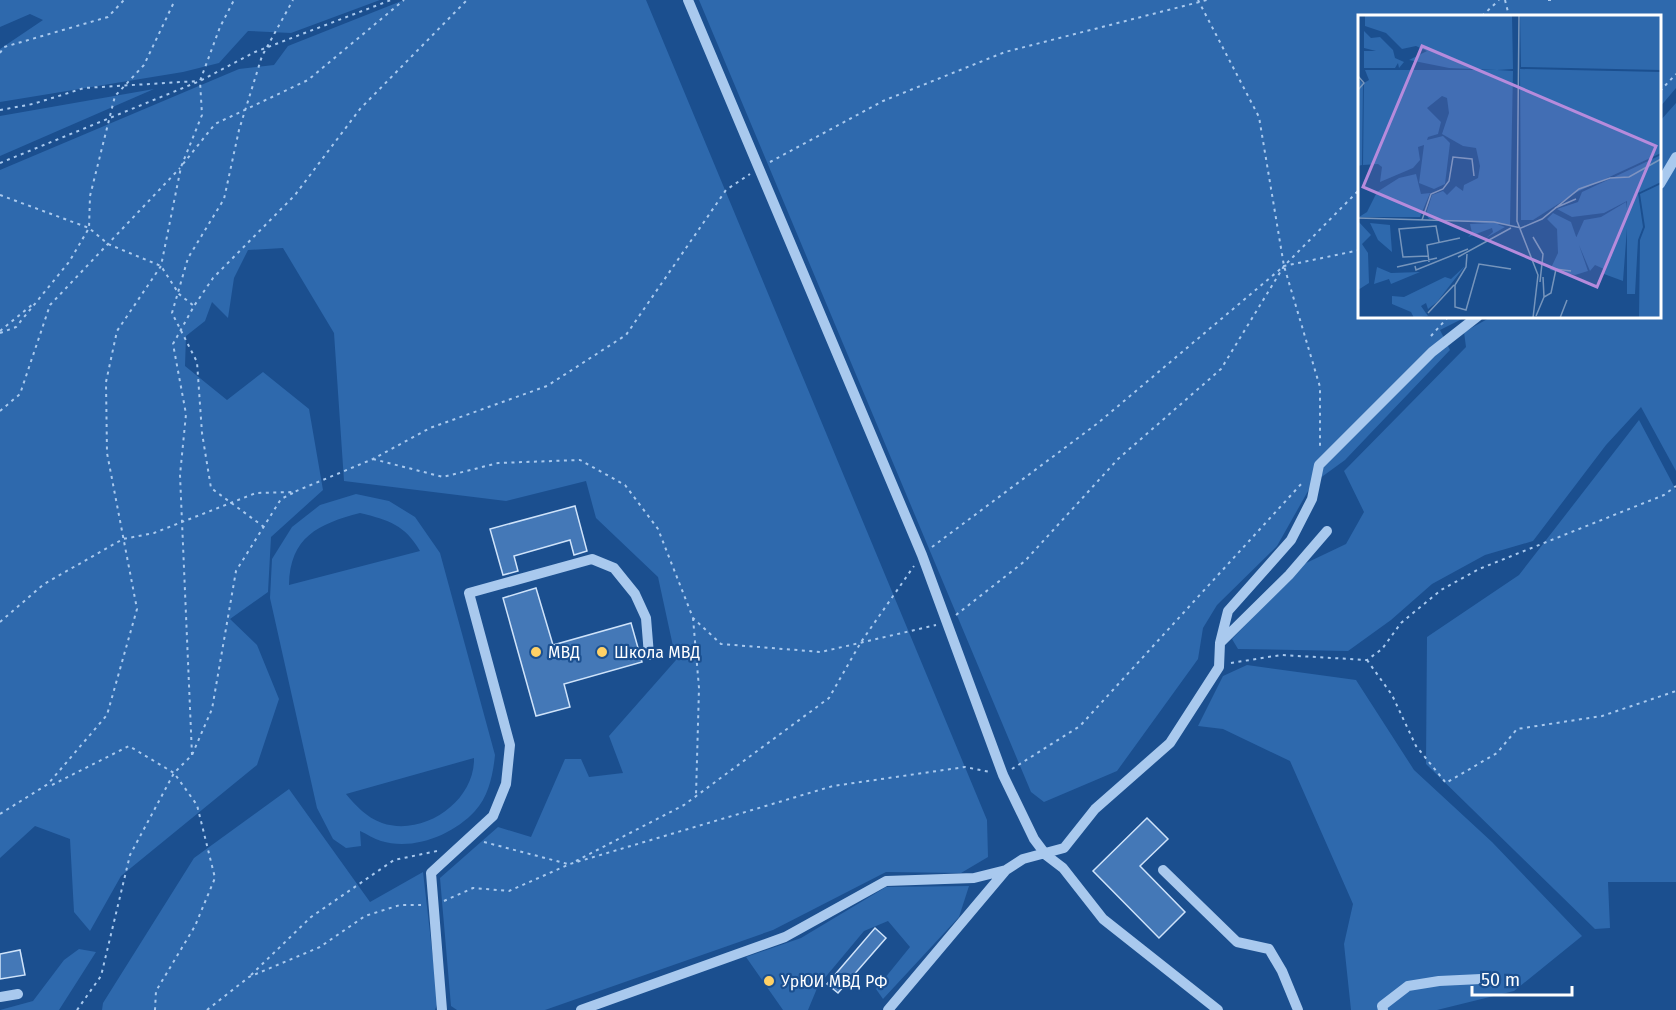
<svg xmlns="http://www.w3.org/2000/svg" width="1676" height="1010" font-family="'Fira Sans',sans-serif">
	<style>
		.green { fill: #2e69ad; fill-rule: evenodd }
		.building { fill: #4478b7; stroke: #cfe3fa; stroke-width: 1.5 }
		.lines { fill: none; stroke-linecap: round; stroke-linejoin: round }
		.path { stroke: #a9c9ee; stroke-width: 2; stroke-dasharray: 3 4.5; stroke-linecap: butt }
		.minor { stroke: #a9c9ee; stroke-width: 10 }
		.poi-dot { fill: #ffd166; stroke: #1b4f8f; stroke-width: 2 }
		.labels { text-anchor: middle; dominant-baseline: central; stroke-width: 4.5; stroke-linejoin: round; paint-order: stroke }
		.poi-label { font-size: 16px; fill: #fff; stroke: #1b4f8f; text-anchor: start }
		.inset-road { fill: none; stroke: #7695bc; stroke-width: 1.5 }
		.view { fill: #b68bdc; fill-opacity: 0.15; stroke: #b68bdc; stroke-width: 3 }
		.inset-edge { fill: none; stroke: #fff; stroke-width: 3 }
	</style>
	<rect width="100%" height="100%" fill="#1b4f8f"/>
	<path class="green" d="M0,0H380L291,33L248,31L219,63L183,72L0,102V49L43,20L30,14L0,27Z
		M404,0H646L987,820L988,857L961,873L886,872L773,930L545,1010H457L451,1006L440,878L498,827L531,837L565,759H581L589,777L623,773L609,736L676,660L658,577L596,518L586,481L506,501L344,481L334,333L283,248L248,250L234,278L228,318L212,302L205,321L186,336L185,366L227,400L263,372L309,409L323,490L271,537L268,592L230,619L257,645L279,699L257,765L121,876L90,931L74,912L70,839L35,826L0,858V170L239,69L274,65L288,46Z
		M699,0H1676V88L1660,107V16H1360V316L1466,317L1440,330L1450,350L1345,460L1312,484L1277,546L1217,605L1203,628L1198,659L1117,771L1044,802L1031,792Z
		M154,89L0,156V116Z
		M1676,103V471L1641,407L1606,445L1533,541L1485,555L1432,584L1391,620L1348,651L1238,649L1232,639L1304,564L1346,544L1364,512L1344,471L1466,347L1464,332L1491,317L1660,316V121Z
		M1639,420L1676,490V882H1608L1610,928L1595,929L1426,764L1427,637L1519,575Z
		M356,494L389,501L415,517L440,553L495,755C493,774 489,796 475,811C453,835 413,851 381,841C374,839 367,834 360,831L361,846L346,848L333,839L317,808L270,598L272,559L292,527L320,505ZM360,513C389,520 405,525 420,551L289,585C290,537 318,524 360,513ZM474,758C475,802 423,837 382,823C366,817 356,806 346,794Z
		M1247,665L1356,680L1414,770L1492,842L1582,936L1514,991L1437,1010H1351L1344,944L1353,904L1290,761L1223,729L1198,726L1223,676Z
		M289,789L370,902L423,872L438,1002L435,1010H102L103,1003L194,858Z
		M969,886L959,917L883,999L876,989L910,947L888,921L864,931L818,986L808,1010H783L746,957L801,938L886,887Z
		M79,949L96,952L59,1010H0L33,1001L64,960Z"/>
	<path class="building" d="M575,506L587,551L574,555L570,540L514,556L518,571L503,575L490,529Z
		M536,588L553,645L631,623L642,662L564,684L570,707L536,716L503,598Z
		M1147,818L1168,839L1140,866L1185,912L1159,938L1093,871Z
		M875,928L886,938L838,993L827,984Z
		M20,950L25,975L0,979V954Z"/>
	<g class="lines">
		<path class="path" d="M1198,0L1259,117L1284,266L1320,387V447
			M1505,0L1509,16
			M1548,0H1551
			M1482,16L1499,0
			M0,53L4,47L108,17L124,0
			M1660,91L1676,74
			M0,110L33,104L84,88L198,81
			M770,162L883,101L1005,52L1207,0
			M0,163L200,81L255,52L391,0
			M183,164L215,124L308,80L404,0
			M0,195L89,228L108,244L161,266L179,294L194,306
			M0,331L33,304
			M0,333L16,327L69,262L89,228L90,196L115,96L144,65L175,0
			M1431,336L1449,316
			M0,411L20,394L50,305L180,168
			M373,459L443,477L498,463L580,460L625,485L658,529L693,618L721,644L821,652L936,625
			M264,527L211,488L202,433L197,362L172,313L188,258L224,199L239,130L262,56L293,0
			M932,547L1098,423L1284,266L1360,250
			M956,615L1025,561L1118,459L1221,369L1284,266L1360,189
			M693,618L699,688L696,795
			M0,622L44,584L123,539L154,533L256,493L294,492L373,459L430,428L547,386L626,335L726,190L750,174
			M1367,660L1392,695L1416,746L1446,783L1497,753L1517,729L1602,716L1676,691
			M1231,663L1281,655L1367,660L1382,649L1401,623L1441,590L1479,569L1664,495L1676,486
			M192,755L180,475L186,414L173,344L194,306L213,278L295,195L360,109L467,0
			M1012,769L1080,726L1303,482
			M52,785L129,746L174,773L197,805L215,878L195,926L156,991L155,1010
			M0,814L48,784L107,715L137,609L107,453L106,382L117,331L161,266L181,167L202,115L200,81L220,27L234,0
			M484,842L568,864
			M576,861L684,805L829,698L861,642L914,566
			M444,901L473,888L509,891L570,864L833,786L965,767L990,772
			M251,975L311,917L394,860L437,851
			M77,1010L101,976L130,855L174,773L192,755L212,709L236,571L281,499L293,493
			M207,1010L249,977L320,947L365,916L400,905H421"/>
		<path class="minor" d="M688,0L922,555L1003,775L1034,839L1046,855L1063,868L1103,919L1218,1010
			M1660,184L1676,157
			M1220,643L1289,575L1327,531
			M1163,870L1237,942L1269,949L1282,971L1298,1010
			M0,997L18,994
			M442,1010L431,873L493,816L506,784L510,745L469,593L592,559L614,568L635,594L646,618L649,655
			M581,1010L785,937L886,881L974,878L1006,870L1023,859L1064,848L1095,809L1170,743L1219,667L1220,643L1228,611L1291,540L1312,499L1319,465L1432,352L1478,316
			M888,1010L1006,870
			M1383,1010L1382,1006L1408,986L1439,981L1481,979"/>
	</g>
	<g class="poi-dot">
		<circle cx="536" cy="652" r="6"/>
		<circle cx="602" cy="652" r="6"/>
		<circle cx="769" cy="981" r="6"/>
	</g>
	<g class="labels">
		<g class="poi-label">
			<text x="548" y="652">МВД</text>
			<text x="614" y="652">Школа МВД</text>
			<text x="781" y="981">УрЮИ МВД РФ</text>
		</g>
	</g>
	<g transform="translate(1358 15)">
		<rect width="303" height="303" fill="#1b4f8f"/>
		<path d="M7,0H154L155,54L139,55L155,56L152,210L71,204L68,199L74,180L85,176L89,180L98,171L105,176L106,170L120,163L122,151L118,133L105,131L84,119L91,98L89,83L84,81L69,93L83,107L80,119L70,122L69,125L85,121L92,128L87,169L76,174L61,168L66,130L60,132L62,145L55,153L22,167L24,152L20,149L5,150L6,68L11,65L7,55H139L91,53L51,45L69,36L58,31L44,34L28,18L7,11ZM162,0H303V55L163,52ZM6,16L13,23L22,22L35,35L37,43L46,47L41,53L40,48L37,53H6V36H18L6,33ZM162,54L303,57V138L219,177L175,205H163ZM0,63L5,69L4,150L0,151ZM303,140V167L280,178L285,212L280,225L277,279H269V186L246,198L214,202L199,194L220,187L224,177ZM58,159L63,179L72,178L62,202H1L9,197L19,177L41,163ZM303,169V303H281L282,225L287,212L282,179ZM268,187L270,200L265,266L246,259V254L237,250L232,256L218,223L226,205L243,202ZM195,198L213,207L230,256L217,260L192,255L200,238L199,214L189,204ZM0,206L13,220L4,229L10,238L11,268L0,275ZM12,208L32,210L34,237L20,225ZM136,208L147,212L128,223L135,217L134,213L110,222L114,218L112,209ZM107,251L79,287L70,294L68,288L63,291L70,301L56,303L53,297L34,289V281L46,282L87,262L93,264ZM19,252L33,258L62,257L33,269L31,264L16,269Z" fill="#2e69ad"/>
		<path class="inset-road" d="M161,0L159,206L180,260L175,303M0,61L6,68L0,75M197,193L218,184M0,203L136,207L163,213L184,204L221,174L252,163L271,162L303,144M64,205L73,179L85,174L91,166L95,142L114,144L116,161M175,222L185,239L182,267M109,239L108,252L97,270V292L108,295L121,249L153,254M70,241L45,242L41,214L78,211L81,227M100,242L153,213M71,247L69,230L102,223M57,251L58,255L110,234M39,252L79,243M185,262L186,282M70,298L96,270M178,301L186,282L193,278L198,254L213,256M202,303L209,285"/>
		<path class="view" d="M64,31L298,131L239,272L5,172Z"/>
		<rect width="303" height="303" class="inset-edge"/>
	</g>
	<path d="M1472 986v9h100v-9" fill="none" stroke="#ffffff" stroke-width="3"/>
	<text x="1481" y="986" font-size="18" fill="#ffffff" stroke="#1b4f8f" stroke-width="4.5" paint-order="stroke">50 m</text>
</svg>
